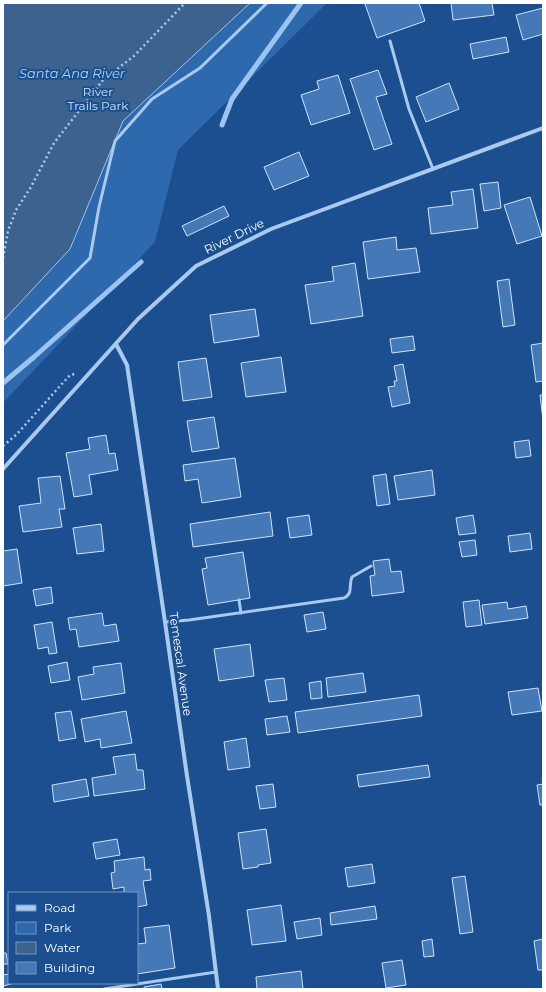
<svg xmlns="http://www.w3.org/2000/svg" width="546" height="992" font-family="Montserrat,sans-serif">
	<style>
		.green { fill: #2e69ad }
		.water { fill: #3c6290; stroke: #9cc4f0 }
		.lines { fill: none; stroke-linecap: round; stroke-linejoin: round }
		.stream { stroke: #9cc4f0; stroke-width: 5 }
		.building { fill: #4478b7; stroke: #cfe3fa }
		.path { stroke: #a9c9ee; stroke-width: 2.5; stroke-dasharray: 2 3; stroke-linecap: butt }
		.service { stroke: #a9c9ee; stroke-width: 3 }
		.minor { stroke: #a9c9ee; stroke-width: 4 }
		.labels { text-anchor: middle; dominant-baseline: central; stroke-width: 4; stroke-linejoin: round; paint-order: stroke }
		.park-label { font-size: 12px; fill: #cfe3fa; stroke: #1b4f8f }
		.street-label { font-size: 12px; fill: #fff; stroke: #1b4f8f }
		.water-label { font-size: 13px; font-style: italic; fill: #b5d3f5; stroke: #1b4f8f }
	</style>
	<rect width="100%" height="100%" fill="#1b4f8f"/>
	<path class="green" d="M3,3H327L178,150L155,242L3,403Z"/>
	<path class="water" d="M3,3H250L123,121L70,249L3,321Z"/>
	<g class="lines">
		<path class="stream" d="M222,125L232,99L301,3
			M3,383L34,357L141,262"/>
	</g>
	<path class="building" d="M368,3H419L425,21L377,38L365,4Z
		M451,3H492L494,15L453,20Z
		M543,8V34L523,40L516,15Z
		M506,37L509,52L473,59L470,44Z
		M378,70L387,94L376,97L392,144L374,150L350,79Z
		M338,75L350,113L311,125L301,95L319,89L317,81Z
		M449,83L459,109L426,122L416,97Z
		M299,152L309,176L274,190L264,167Z
		M498,182L501,208L484,211L480,184Z
		M473,189L478,228L431,234L428,208L453,205L451,192Z
		M530,197L542,236L517,244L504,205Z
		M224,206L229,216L187,236L182,226Z
		M396,237L397,250L416,248L420,272L368,279L363,242Z
		M355,263L363,316L311,324L305,285L334,281L332,267Z
		M509,279L515,325L503,327L497,281Z
		M255,309L259,336L214,343L210,315Z
		M413,336L415,350L392,353L390,339Z
		M543,343V381L536,382L531,345Z
		M281,357L286,392L246,397L241,363Z
		M206,358L212,397L183,401L178,362Z
		M403,364L410,403L392,407L388,387L395,386L394,381H397L394,366Z
		M540,395H543V420Z
		M214,417L219,448L192,452L187,421Z
		M106,435L109,454L115,453L118,470L89,475L92,494L74,497L66,453L90,449L88,438Z
		M529,440L531,456L516,458L514,442Z
		M235,458L241,497L202,503L198,479L185,481L183,465Z
		M432,470L435,495L398,500L394,476Z
		M386,474L390,504L377,506L373,476Z
		M60,476L65,509H59L62,527L23,532L19,506L41,503L38,478Z
		M270,512L273,536L193,547L190,524Z
		M309,515L312,535L290,538L287,518Z
		M473,515L476,533L459,535L456,518Z
		M101,524L104,551L77,554L73,528Z
		M530,533L532,549L510,552L508,536Z
		M475,540L477,555L462,557L459,542Z
		M17,549L22,583L3,586V551Z
		M243,552L250,598L208,605L202,569L207,568L205,558Z
		M389,559L391,572L401,571L404,592L372,596L370,576L375,575L373,561Z
		M51,587L53,603L36,606L33,590Z
		M479,600L482,625L466,627L463,602Z
		M507,602L508,609L526,606L528,618L485,624L482,605Z
		M323,612L326,629L307,632L304,615Z
		M102,613L104,626L116,624L119,641L79,647L76,629L70,630L68,618Z
		M52,622L57,653L49,654L48,647L38,649L34,625Z
		M250,644L254,676L219,681L214,649Z
		M67,662L70,680L51,683L48,666Z
		M121,663L125,693L82,700L78,677L94,674L93,667Z
		M363,673L366,692L328,697L326,678Z
		M284,678L287,700L269,702L265,680Z
		M321,681L322,698L311,699L309,683Z
		M538,688L542,711L512,715L508,692Z
		M419,695L422,716L298,733L295,712Z
		M71,711L76,738L59,741L55,713Z
		M126,711L132,743L101,748L100,739L85,742L81,719Z
		M287,716L290,732L267,735L265,719Z
		M246,738L250,767L228,770L224,742Z
		M135,754L137,770H143L145,789L94,796L92,778L116,774L113,757Z
		M428,765L430,777L359,787L357,775Z
		M86,779L89,796L54,802L52,785Z
		M273,784L276,807L260,809L256,786Z
		M543,784V805H540L537,785Z
		M266,829L271,863L258,865V867L243,869L238,833Z
		M117,839L120,855L96,859L93,843Z
		M144,857L145,870L150,869L151,880L143,881L147,905L137,907V893H124V887L113,889L111,873L115,872L114,861Z
		M372,864L375,883L348,887L345,868Z
		M465,876L473,932L460,934L452,878Z
		M281,905L286,941L252,945L247,910Z
		M375,906L377,919L331,925L330,913Z
		M320,918L322,935L297,939L294,922Z
		M169,925L175,968L137,974V944L146,943L144,928Z
		M432,939L434,956L424,957L422,941Z
		M543,939V970H538L534,941Z
		M3,953H6L8,964H3Z
		M402,960L406,985L386,988L382,963Z
		M301,971L303,989H257L256,977Z
		M9,974V983H11V984L3,986V975Z
		M161,984L162,989H144V987Z"/>
	<g class="lines">
		<path class="path" d="M3,258L8,231L16,210L31,187L54,143L103,80L134,56L185,3
			M3,446L17,434L70,375L75,374"/>
		<path class="service" d="M390,41L409,109L433,169
			M3,345L90,258L99,207L115,141L152,99L200,68L267,3
			M239,600L241,613
			M165,622L189,620L344,598C354,593 348,585 352,577L371,566
			M104,989L216,972"/>
		<path class="minor" d="M116,344L127,365L165,622L187,776L209,916L218,989
			M3,469L138,319L196,266L271,229L543,128"/>
	</g>
	<g class="labels">
		<g class="park-label">
			<text x="98" y="91">River<tspan x="98" dy="14">Trails Park</tspan></text>
		</g>
		<g class="street-label">
			<text transform="translate(234 236) rotate(-26)">River Drive</text>
			<text transform="translate(181 664) rotate(82)">Temescal Avenue</text>
		</g>
		<g class="water-label">
			<text x="72" y="73">Santa Ana River</text>
		</g>
	</g>
	<rect width="546" height="992" fill="none" stroke="#ffffff" stroke-width="8"/>
	<rect x="8" y="892" width="130" height="92" fill="#1b4f8f" stroke="#7695bc"/>
	<rect x="16" y="905" width="20" height="6" fill="#a9c9ee" stroke="#7695bc"/>
	<text x="44" y="912" font-size="12" fill="#ffffff">Road</text>
	<rect x="16" y="922" width="20" height="12" fill="#2e69ad" stroke="#7695bc"/>
	<text x="44" y="932" font-size="12" fill="#ffffff">Park</text>
	<rect x="16" y="942" width="20" height="12" fill="#3c6290" stroke="#7695bc"/>
	<text x="44" y="952" font-size="12" fill="#ffffff">Water</text>
	<rect x="16" y="962" width="20" height="12" fill="#4478b7" stroke="#7695bc"/>
	<text x="44" y="972" font-size="12" fill="#ffffff">Building</text>
</svg>
